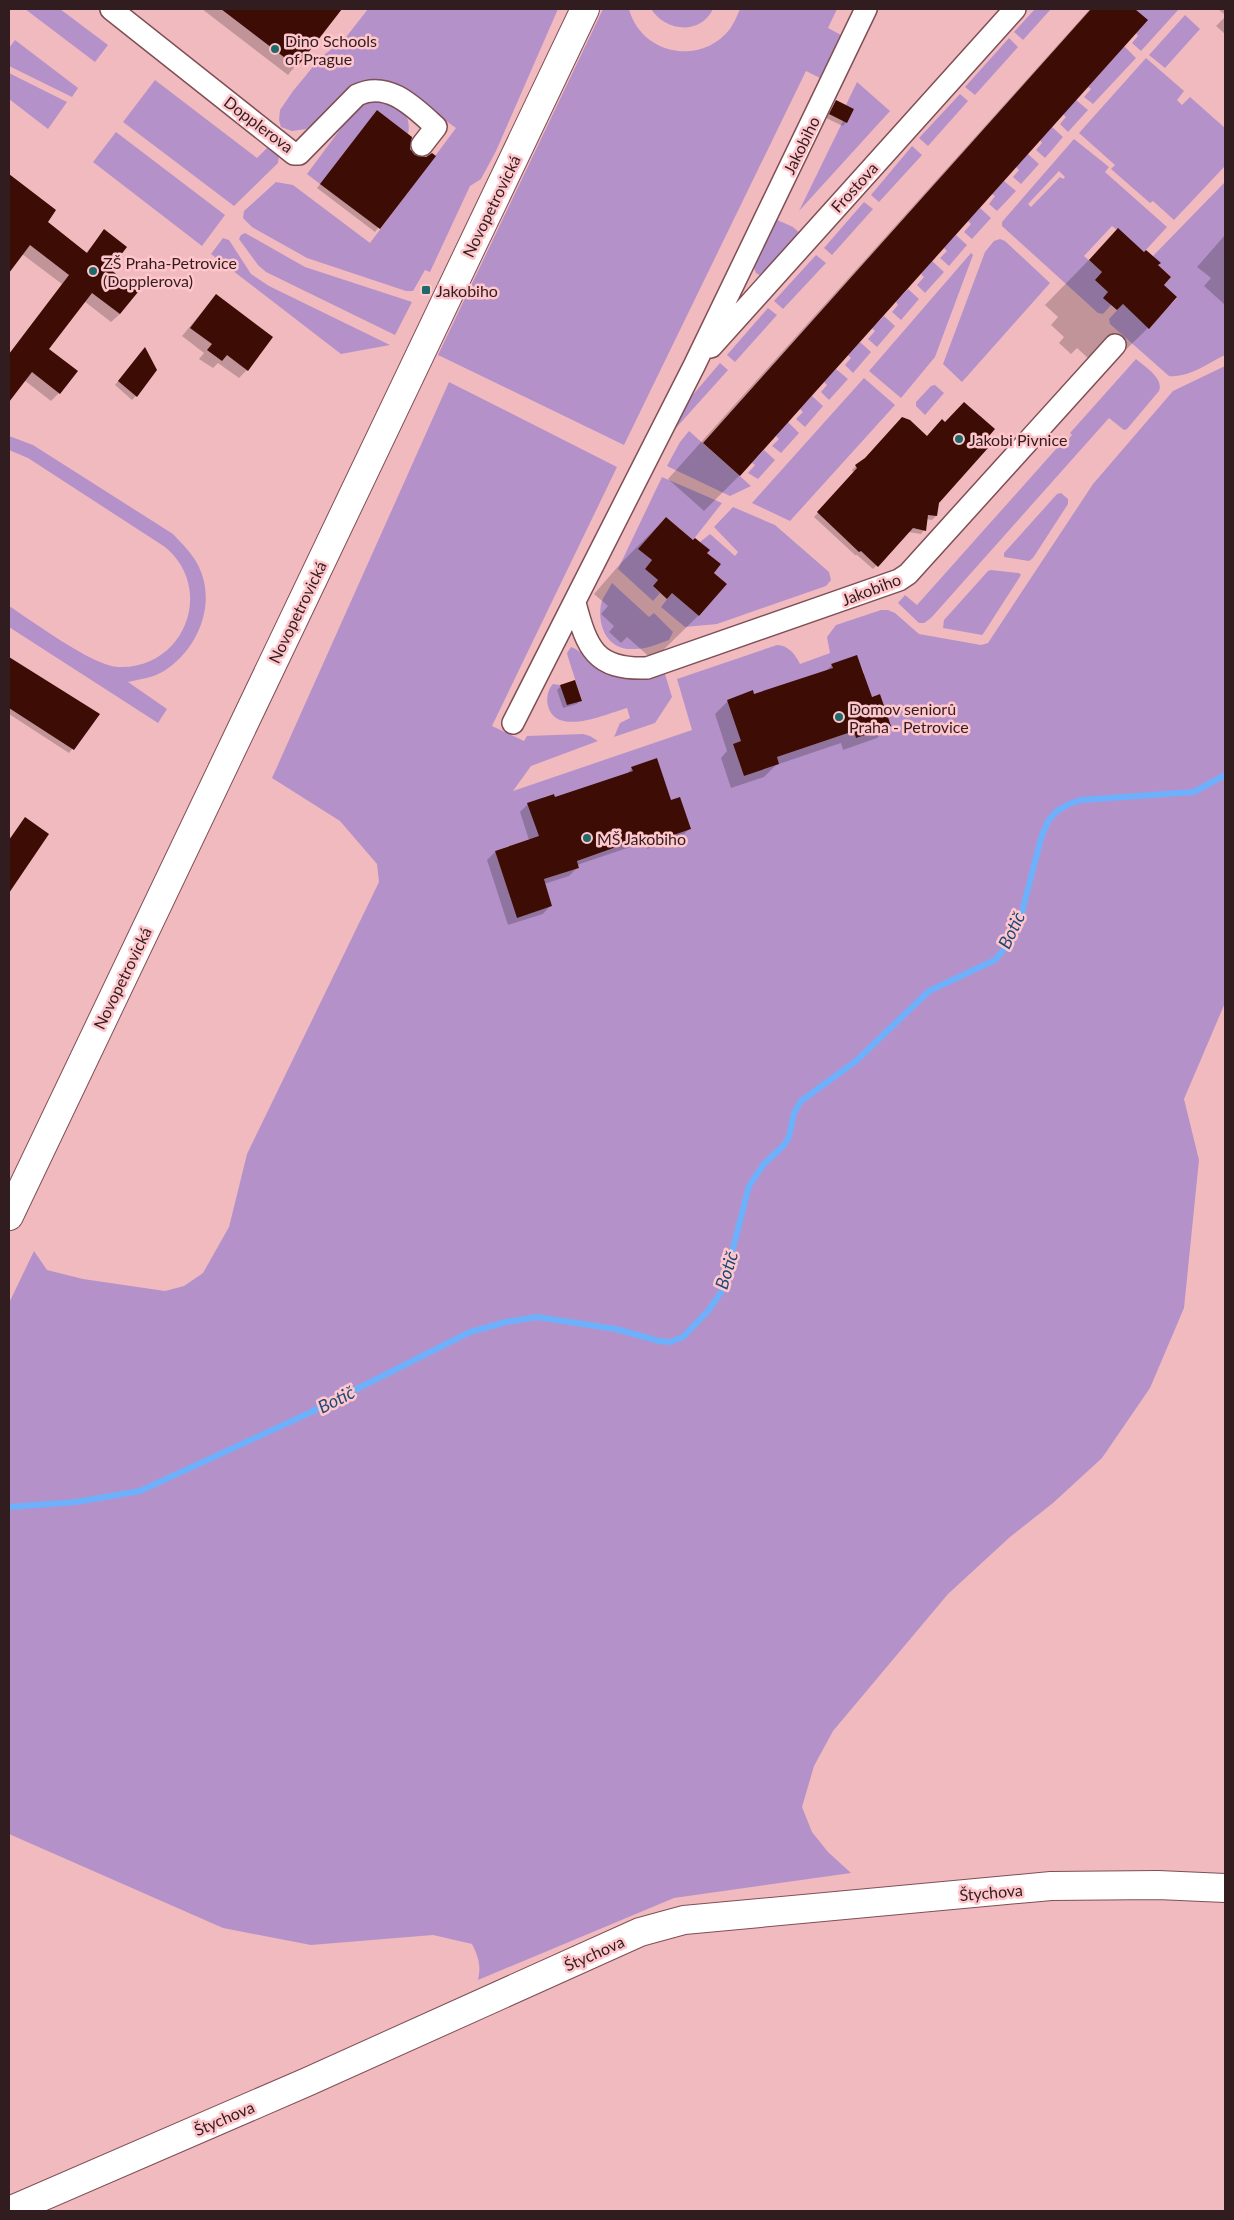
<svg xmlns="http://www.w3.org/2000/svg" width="1234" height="2220" font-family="Lato,sans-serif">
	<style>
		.green { fill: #b492c9; fill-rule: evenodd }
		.shadow { fill: #0003 }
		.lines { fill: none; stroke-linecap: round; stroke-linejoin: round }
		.stream { stroke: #6db1fc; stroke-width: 6 }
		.building { fill: #3d0c05 }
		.street-casing { stroke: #7e4f55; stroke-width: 24 }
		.secondary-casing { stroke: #7e4f55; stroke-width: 30 }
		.street { stroke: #fff; stroke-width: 21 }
		.secondary { stroke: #fff; stroke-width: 28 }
		.poi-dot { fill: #1e6a68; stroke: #ffc7cc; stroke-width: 2 }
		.labels { text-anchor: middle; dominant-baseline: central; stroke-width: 5; stroke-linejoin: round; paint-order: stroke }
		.poi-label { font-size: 16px; fill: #311d1f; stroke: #ffc7cc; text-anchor: start }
		.street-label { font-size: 16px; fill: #311d1f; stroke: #ffc7cc }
		.water-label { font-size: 18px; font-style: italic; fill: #1b4979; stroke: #ffc7cc }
	</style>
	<rect width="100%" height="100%" fill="#f1babf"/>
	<path class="green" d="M25,9H60L108,45L95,62Z
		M368,9H558L496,151L481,179L470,186L430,272L425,270L413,291H406L307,258L252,227L243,218L244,211L276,182L293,185L370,243L456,128L394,83L367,81L335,102L322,117L306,129L292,131L281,127L279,120L280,110L293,91L321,57L343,41Z
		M603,9H629C641,54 700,67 730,29C734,23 737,16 740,9H837L828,28L841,35L820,78L806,71L805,73L624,445L438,355Z
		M651,9H713C700,36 665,31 651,9Z
		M1035,9H1051L1023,40L1014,32Z
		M1135,9H1179L1141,51L1132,43L1138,36L1136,33L1147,20Z
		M1185,15L1200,29L1165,68L1149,55Z
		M1009,38L1018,47L975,95L965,87Z
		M15,40L78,88L72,97L9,66V48Z
		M1124,46L1136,58L1093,104L1084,97L1091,89L1088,87Z
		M1146,58L1184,91L1177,100L1182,105L1190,97L1225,128V166L1174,220L1153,201L1150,203L1111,169L1115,165L1079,133Z
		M9,73L67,102L48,129L9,99Z
		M155,80L257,158L270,145L279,154L278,163L234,206L123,122Z
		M857,82L890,111L799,211L843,121L847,122L854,109L846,105Z
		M960,94L968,101L928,146L919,138Z
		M375,98C395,99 413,113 408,134L377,110L320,184L307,174L356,108Z
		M1076,100L1088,110L1068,132L1060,124L1066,117L1063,114Z
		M1052,127L1063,137L1045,158L1036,150L1042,143L1040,140Z
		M116,132L225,215L202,246L93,162Z
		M1074,139L1109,167L1105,172L1167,227L1144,252L1112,226L1084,256L1102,272L1111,305L1103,314L1098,313L1002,226V222ZM1059,171L1065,177L1063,179L1060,177L1031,207L1028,204Z
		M912,146L922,155L879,202L871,195Z
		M1028,154L1039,164L1021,184L1013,177L1019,170L1016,167Z
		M1004,181L1016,191L997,211L989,204L995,196L992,194Z
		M1225,182V355C1208,363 1189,378 1169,376L1110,324L1109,319L1123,304L1149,328L1177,298L1164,285L1171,277L1158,265L1160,263L1153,256Z
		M864,202L873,209L832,255L824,248Z
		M980,208L991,218L972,239L964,232L971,224L968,221Z
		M775,219L793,227L803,236L761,276L756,273L753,265Z
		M245,233L305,267L412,302L395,335L266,272L258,265L239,239L241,235Z
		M956,235L967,245L949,266L940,258L947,251L944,248Z
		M223,238L229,240L251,274L269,286L390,345L341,354L211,254Z
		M1000,239L1005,241L1050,283L962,382L943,364L985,252L994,241Z
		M971,253L973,255L935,357L901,398L869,371Z
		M816,255L826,263L783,309L774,301Z
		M932,261L944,272L925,293L917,285L924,277L921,274Z
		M908,289L919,299L901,320L892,312L898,305L896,302Z
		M768,308L777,315L735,362L727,355Z
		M884,316L895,326L877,347L868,339L875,331L872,328Z
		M860,342L871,352L853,373L845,365L851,358L848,355Z
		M1136,359C1145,367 1164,378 1159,391L1127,429L1124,430L1109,418L931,618L924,623H919L898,603L905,595L917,605L1064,440L1066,442L1072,435L1070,433Z
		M720,363L728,370L675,429L691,397Z
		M1225,366V1003L1184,1099L1199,1160L1184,1308L1150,1388L1102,1458L1053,1503L1010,1537L948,1594L833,1731L814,1766L802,1807L812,1832L828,1852L851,1873L674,1898L478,1980C481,1966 479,1958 472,1944L433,1935L311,1945L223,1928L9,1834V1303L34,1251L47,1270L83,1279L165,1291L184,1286L203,1273L229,1227L247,1154L379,882L377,864L340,821L272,778L449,382L617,467L492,726L524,741L527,736L583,734L590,736L598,741L531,766L513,791L692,730L677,679L777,645C788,645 795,654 800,664L830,653L827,637L836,625L881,610H888L895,613L919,634L981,645L988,643L1093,484L1173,391ZM857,656L864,673L855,676L863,700L880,694L891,726L856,737L854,731L777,757L778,764L744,776L733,744L750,738L727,700L753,691L767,733L845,705L831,664ZM657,758L663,777L655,779L663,803L690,829L656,841L653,834L577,861L579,868L544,879L552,906L517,917L495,851L530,839L550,842L528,803L537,800L538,803L544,797L554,794L568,835L645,809L632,767Z
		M836,369L848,379L829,400L821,392L827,385L824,382Z
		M864,378L895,405L790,521L752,503Z
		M935,385L944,393L925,415L916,406V402L931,386Z
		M812,396L823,406L805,427L796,419L803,412L800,409Z
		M788,422L799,433L781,453L772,446L779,439L776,436Z
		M689,431L751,486L730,496L667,466L680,442Z
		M9,436L33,445L173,534C183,545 193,554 199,567C217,605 197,650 164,671C153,678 140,679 128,682L167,709L158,723L9,627V606C34,622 91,665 118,667C184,670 216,589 165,547L28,458L9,450Z
		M764,450L775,460L758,479L748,473L755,465L752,463Z
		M662,477L722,503L693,540L666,517L638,549L652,560L645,569L658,580L653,586L660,593L653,601L618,569Z
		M1061,493L1068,499V504L1033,558L1029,561L1004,557V553L1057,494Z
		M733,507L775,525L829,572L831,580L826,586L717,624L685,627L661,607L672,593L699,616L727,584L714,573L721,564L707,553L709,550L700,542L710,534L735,556L738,552L714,527Z
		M991,570L1019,573L1021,575L983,634L982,635L943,628L944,620L988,571Z
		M612,583L649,617L654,613L673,632L669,640C658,644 647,649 635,649C608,651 597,627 601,604C603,597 609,589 612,583Z
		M571,647C584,651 591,666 602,672C622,683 644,677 665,674L672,697L655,723L614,737L620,723L630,718L627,708C606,714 556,737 548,706C546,698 548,689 553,684L560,685L582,701L568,657L567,653Z"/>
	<path class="shadow" d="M202,9H340L288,75Z
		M1090,9H1133L1146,20L739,476L704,511L668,479Z
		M1218,9H1225V15Z
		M1225,17V34L1216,26Z
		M836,102L846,122L843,126L826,118Z
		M373,115L414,156L427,158L434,156L375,232L317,188Z
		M11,178L46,222L86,253L104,231L108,270L120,314L111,322L84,301L47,349L59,393L51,401L24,380L14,393L9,389V354L62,284L22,254L9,271V180Z
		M1118,230L1163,285L1148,328L1103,372L1077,348L1071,354L1059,343L1064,337L1051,325L1058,317L1045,305Z
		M1225,235V305L1204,286L1211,278L1197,267Z
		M216,295L247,370L239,378L218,363L213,368L199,359L204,353L182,336Z
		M141,352L136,396L132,400L115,385Z
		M856,466L938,502L936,516L932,520L926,519L924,530L921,534L908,532L873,569L857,555H855L814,517L854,473L852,470Z
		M666,518L705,553L712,573L725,584L698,616L653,660L627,637L621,643L609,632L614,626L601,614L608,606L594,594L621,563Z
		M9,658L98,715L69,753L9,714Z
		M832,665L871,699L889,726L877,738L843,750L841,743L776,765L764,777L731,788L721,758L727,751L715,714L728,701L754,696L825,672Z
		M561,686L580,700L577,704L563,708L557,690Z
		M632,768L671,802L689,829L681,837L647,849L645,842L577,865L578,867L569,876L544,884L551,905L543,914L508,925L487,860L495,852L529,840L520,812L528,804L554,799L626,775Z
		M25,819L48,834L9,891V840Z"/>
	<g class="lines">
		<path class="stream" d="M9,1507L76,1502L140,1491L307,1414L470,1332L506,1322L537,1317L616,1329L659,1341L670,1342L683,1337L708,1311L722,1291L749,1186L764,1164L784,1145L789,1137L794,1113L801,1101L856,1061L929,991L995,960L1005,948L1021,916L1041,838L1048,821L1057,811L1069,804L1081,800L1194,792L1225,775"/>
	</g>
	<path class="building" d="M221,9H342L297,67Z
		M1091,9H1135L1148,20L740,476L703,443Z
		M836,100L854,109L847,123L829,114Z
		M377,110L412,137L410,149L415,155L426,157L432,153L436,156L380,229L320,184Z
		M9,174L56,210L48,222L87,253L104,229L127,247L110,269L138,292L120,314L92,293L49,349L78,371L60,394L32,372L9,402V354L69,275L30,245L9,273Z
		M1118,228L1144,252L1146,250L1161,263L1158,265L1171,277L1164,285L1177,297L1149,329L1123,304L1117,310L1103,298L1108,292L1095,280L1102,272L1089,260Z
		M216,294L273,337L248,371L227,355L222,361L207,350L212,344L190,328Z
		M145,347L157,370L137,397L118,381Z
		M964,402L995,429L983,443L988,448L939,503L937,516L928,515L926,531L913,528L878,567L861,551L859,552L817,512L857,468L855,465L865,458L902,417L910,420L927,436L942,419L945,422Z
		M666,517L693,540L695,538L710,550L707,553L721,564L714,573L727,584L699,616L672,593L667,599L653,586L658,580L645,569L652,560L638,549Z
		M857,655L872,697L880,694L891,726L856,738L854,731L777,757L779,764L744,776L733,744L741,741L727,700L753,690L754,694L833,668L831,664Z
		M9,657L100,714L74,750L9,708Z
		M575,680L582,701L567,705L560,685Z
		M657,758L671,800L680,797L691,829L656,841L653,834L577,861L579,868L544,879L552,906L517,918L495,851L539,836L527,803L554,794L555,797L633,771L631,767Z
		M25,817L49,834L9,893V840Z"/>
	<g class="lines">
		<defs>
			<path id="street" d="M111,9L294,154H299L357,95C388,80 414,107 436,127L422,145
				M711,347L1015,9
				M575,603C587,648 595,670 647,668L899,580L908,574L1115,345
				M513,723L694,366L866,9"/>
			<path id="secondary" d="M9,1216L585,9
				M9,2211L307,2082L640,1932L684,1920L1051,1886L1158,1885L1225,1888"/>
		</defs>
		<use href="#street" class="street-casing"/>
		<use href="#secondary" class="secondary-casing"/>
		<use href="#street" class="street"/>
		<use href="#secondary" class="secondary"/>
	</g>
	<g class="poi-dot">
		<circle cx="275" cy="49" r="5"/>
		<circle cx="93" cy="271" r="5"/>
		<rect x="421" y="285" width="10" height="10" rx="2.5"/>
		<circle cx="959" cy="439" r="5"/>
		<circle cx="839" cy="717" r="5"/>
		<circle cx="587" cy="838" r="5"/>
	</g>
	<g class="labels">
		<g class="poi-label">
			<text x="285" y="40">Dino Schools<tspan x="285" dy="18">of Prague</tspan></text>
			<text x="103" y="262">ZŠ Praha-Petrovice<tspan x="103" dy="18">(Dopplerova)</tspan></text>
			<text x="436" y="290">Jakobiho</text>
			<text x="969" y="439">Jakobi Pivnice</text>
			<text x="849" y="708">Domov seniorů<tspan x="849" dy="18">Praha - Petrovice</tspan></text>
			<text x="597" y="838">MŠ Jakobiho</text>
		</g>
		<g class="street-label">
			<text transform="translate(259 124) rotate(37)">Dopplerova</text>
			<text transform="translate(801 145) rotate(-64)">Jakobiho</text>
			<text transform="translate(854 187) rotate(-48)">Frostova</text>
			<text transform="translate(491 206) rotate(-64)">Novopetrovická</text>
			<text transform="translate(871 589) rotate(-21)">Jakobiho</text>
			<text transform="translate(297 612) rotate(-64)">Novopetrovická</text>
			<text transform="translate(122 978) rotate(-64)">Novopetrovická</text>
			<text transform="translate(991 1892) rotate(-5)">Štychova</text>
			<text transform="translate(594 1953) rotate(-24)">Štychova</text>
			<text transform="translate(224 2118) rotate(-23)">Štychova</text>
		</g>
		<g class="water-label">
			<text transform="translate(1011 930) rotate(-64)">Botič</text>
			<text transform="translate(726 1270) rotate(-73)">Botič</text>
			<text transform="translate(336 1399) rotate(-27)">Botič</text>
		</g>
	</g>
	<rect width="1234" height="2220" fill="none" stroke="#311d1f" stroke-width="20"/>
</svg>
